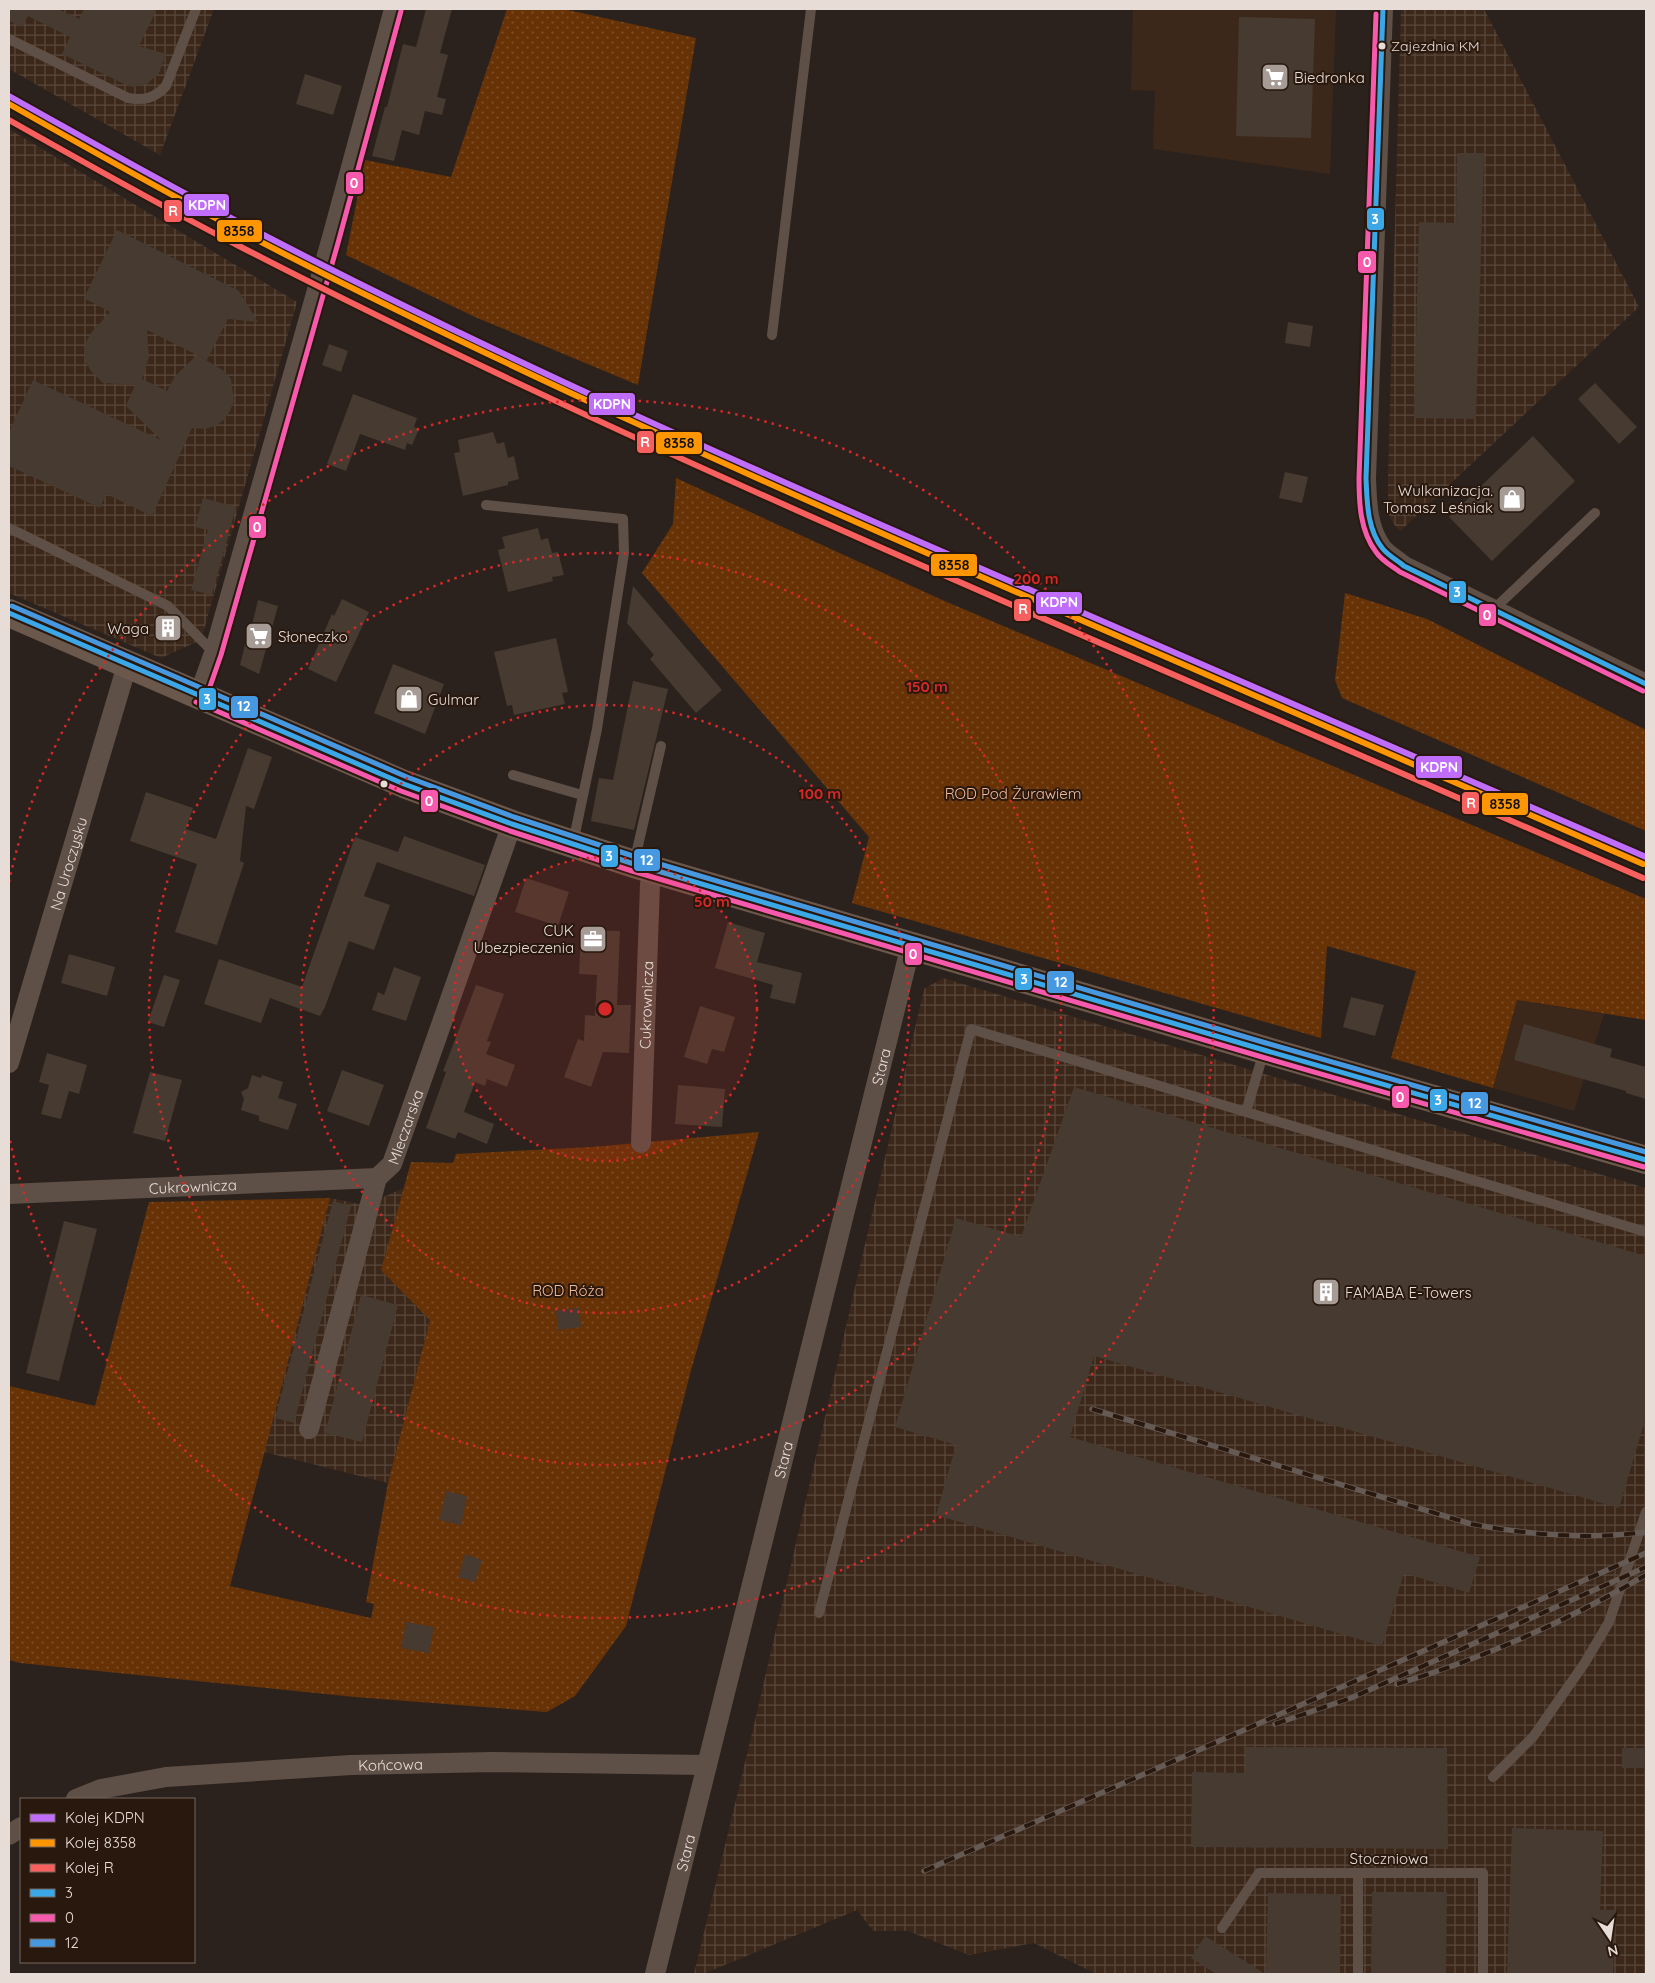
<svg xmlns="http://www.w3.org/2000/svg" width="1655" height="1983" font-family="Quicksand,sans-serif">
	<style>
		.built { fill: #3c281b }
		.industrial { fill: url(#industrial-grid) }
		.garden { fill: url(#garden-dots) }
		.building { fill: #473a30; fill-rule: evenodd }
		.lines { fill: none; stroke-linecap: round; stroke-linejoin: round }
		.lane { stroke: #5f5047; stroke-width: 10 }
		.street { stroke: #5f5047; stroke-width: 20 }
		.secondary { stroke: #6b584d; stroke-width: 28 }
		.rail-casing { stroke: #665a54; stroke-width: 5.5 }
		.rail { stroke: #28180e; stroke-width: 4; stroke-dasharray: 11; stroke-linecap: butt }
		.bus-1-casing { stroke: #28180e; stroke-width: 9 }
		.bus-2-casing { stroke: #28180e; stroke-width: 9 }
		.bus-3-casing { stroke: #28180e; stroke-width: 9 }
		.bus-1 { stroke: #3ba7e7; stroke-width: 5 }
		.bus-2 { stroke: #f75aad; stroke-width: 5 }
		.bus-3 { stroke: #4699e1; stroke-width: 5 }
		.rail-1-casing { stroke: #28180e; stroke-width: 10 }
		.rail-2-casing { stroke: #28180e; stroke-width: 10 }
		.rail-3-casing { stroke: #28180e; stroke-width: 10 }
		.rail-1 { stroke: #c06dfb; stroke-width: 6 }
		.rail-2 { stroke: #ff9500; stroke-width: 6 }
		.rail-3 { stroke: #f86060; stroke-width: 6 }
		.ring { fill: none; stroke: #d62828; stroke-width: 2.5; stroke-dasharray: 2.5 5 }
		.bus-dot { fill: #e8dcd6; stroke: #28180e; stroke-width: 2 }
		.labels { text-anchor: middle; dominant-baseline: central; stroke-width: 4; stroke-linejoin: round; paint-order: stroke }
		.bus-label { font-size: 14px; fill: #e8dcd6; stroke: #28180e; text-anchor: start }
		.poi-label { font-size: 15px; fill: #e8dcd6; stroke: #28180e; text-anchor: start }
		.park-label { font-size: 15px; fill: #f3b998; stroke: #28180e }
		.street-label { font-size: 15px; fill: #e8dcd6; stroke: #28180e }
		.centre { fill: #d62828; stroke: #28180e; stroke-width: 2.5 }
		.ring-label { font-size: 15px; text-anchor: middle; font-weight: bold; fill: #d62828; stroke: #28180e; stroke-width: 4; stroke-linejoin: round; paint-order: stroke }
		.line-badge { stroke: #28180e; stroke-width: 2 }
		.badge-label { font-size: 14px; text-anchor: middle; font-weight: bold; fill: #fff }
		.pale-badge-label { font-size: 14px; text-anchor: middle; font-weight: bold; fill: #111 }
	</style>
	<defs>
		<pattern id="industrial-grid" width="8" height="8" patternUnits="userSpaceOnUse" patternTransform="scale(1.25)"><rect width="8" height="8" fill="#3c281b"/><path d="M0 4h8M4 0v8" fill="none" stroke="#58473b"/></pattern>
		<pattern id="garden-dots" width="8" height="8" patternUnits="userSpaceOnUse" patternTransform="scale(1.25)"><rect width="8" height="8" fill="#673206"/><path d="M2 2h.1M6 6h.1" fill="none" stroke="#7d4f2a" stroke-width="1.8" stroke-linecap="round"/></pattern>
	</defs>
	<rect width="100%" height="100%" fill="#2c221d"/>
	<path class="built" d="M1133,9H1336L1330,174L1153,149L1155,91L1131,90Z
		M1517,1000L1604,1014L1574,1111L1493,1088Z"/>
	<path class="industrial" d="M9,9H214L160,155L9,69Z
		M1401,9H1484L1639,307L1400,531L1392,522L1388,513V477Z
		M9,129L297,302L201,640L161,658L9,593Z
		M943,978L1646,1188V1974H1096L1034,1943L969,1955L908,1931H873L857,1910L703,1974H694L753,1729L924,989Z
		M404,1188L381,1270L430,1320L388,1483L264,1452L330,1198L365,1205Z"/>
	<path class="garden" d="M507,9H563L696,38L638,385L475,317L346,255L365,160L451,177Z
		M676,478L940,599L1646,899V1020L1517,1000L1493,1088L1391,1058L1416,971L1327,946L1321,1038L852,903L869,837L642,573L673,524Z
		M1345,593L1427,619L1646,730V831L1342,698L1335,680Z
		M759,1132L690,1374L626,1626L575,1696L547,1712L355,1697L20,1663L9,1660V1386L95,1406L149,1202L330,1198L230,1586L371,1618L374,1604L366,1602L388,1483L430,1320L381,1270L411,1162L453,1163L456,1154L592,1147Z"/>
	<path class="building" d="M9,9H58L79,19L84,9H157L139,46L166,54L159,73L147,84L132,87L120,82L62,54L70,37L28,16L22,27L9,21Z
		M426,9H452L440,53L448,55L437,97L446,99L442,115L425,111L419,135L402,130L394,161L372,156L385,107H387L403,44L416,47Z
		M1239,17L1315,19L1311,138L1236,136Z
		M305,74L342,86L333,115L296,104Z
		M1457,153H1484L1476,419L1414,418L1419,222L1456,223Z
		M117,230L239,291L258,322L228,319L207,360L198,355L224,371L231,379L234,401L230,411L224,420L215,426L205,429L192,428L152,516L106,494L100,508L9,466V432L33,380L161,440L126,406L135,385L103,383L91,371L86,362L84,351L86,342L91,333L110,312L84,298ZM147,330L197,355L175,376L167,391L142,379L149,357Z
		M1288,322L1313,326L1310,347L1285,343Z
		M329,344L348,351L341,372L322,365Z
		M1595,383L1637,427L1619,444L1578,399Z
		M353,394L417,418L414,427L419,429L412,445L407,443L405,450L360,434L346,471L327,464Z
		M493,432L497,444L504,442L508,458L514,456L519,479L508,482V485L463,496L454,453L460,452L458,440Z
		M1533,436L1575,481L1492,561L1449,517Z
		M1285,472L1308,477L1302,503L1279,498Z
		M203,498L236,507L212,595L191,590L208,530L195,527Z
		M538,528L541,540L548,538L552,553L558,552L564,575L552,577L553,581L508,592L498,550L505,548L502,537Z
		M633,586L722,690L696,713L650,659L654,655L627,623Z
		M342,599L369,612L336,682L308,669L332,614L334,616Z
		M258,600L278,606L259,674L240,665L246,641H248Z
		M556,638L568,692L562,693L565,704L514,715L512,705L507,706L494,652Z
		M393,664L444,684L425,734L374,713Z
		M633,681L668,689L634,830L591,821L599,778L613,780Z
		M248,748L272,757L254,809L246,806L240,861L244,863L217,945L175,932L197,864L130,841L146,792L193,808L186,829L216,839Z
		M404,836L485,865L474,896L377,862L364,896L390,905L374,950L349,941L325,1007L320,1016L270,998L261,1023L204,1004L219,959L302,987L355,837L398,852Z
		M526,878L569,892L558,926L515,912Z
		M728,922L765,933L757,962L802,973L795,1004L770,998L773,985L715,968Z
		M581,930L620,931L617,1005H631L629,1053L603,1052L591,1087L564,1077L578,1039L584,1041L585,1015L595,1016L597,975L579,974Z
		M69,954L115,967L107,996L61,983Z
		M394,967L421,977L406,1021L372,1010L378,992L384,995Z
		M164,975L180,980L164,1027L148,1022Z
		M476,985L504,994L487,1041L491,1042L486,1054L515,1065L507,1087L487,1079L485,1086L475,1082L464,1112L494,1124L487,1144L458,1132L455,1139L426,1128L446,1072L443,1071Z
		M1351,997L1384,1005L1375,1036L1343,1027Z
		M700,1006L735,1017L724,1052L712,1049L707,1064L684,1057Z
		M1524,1024L1612,1049L1610,1057L1646,1067V1099L1626,1093V1091L1514,1060Z
		M47,1053L87,1065L79,1094L69,1091L61,1119L41,1114L49,1085L39,1082Z
		M342,1070L384,1085L369,1126L327,1111Z
		M150,1072L182,1080L165,1141L133,1133Z
		M252,1075L261,1078L262,1075L283,1082L278,1098L297,1104L288,1130L259,1121V1116L241,1110L244,1099L241,1092L248,1088Z
		M678,1085L725,1089L722,1127L675,1124Z
		M1074,1087L1646,1256V1417L1619,1508L1094,1356L1070,1437L1480,1557L1469,1593L1404,1573L1382,1646L936,1515L956,1445L895,1427L956,1218L1021,1237Z
		M333,1201L351,1206L294,1423L275,1418Z
		M64,1221L97,1229L59,1381L26,1373Z
		M361,1295L398,1305L362,1442L325,1433Z
		M579,1308L581,1327L558,1330L556,1310Z
		M446,1491L467,1496L461,1525L439,1520Z
		M465,1554L482,1560L475,1582L458,1577Z
		M406,1622L434,1627L429,1653L401,1648Z
		M1246,1747L1447,1748L1448,1849L1191,1847L1192,1772L1246,1773Z
		M1622,1748H1646V1768H1622Z
		M1512,1828L1603,1831L1600,1910H1615L1613,1974H1507Z
		M1372,1892H1447L1446,1974H1371Z
		M1268,1893L1341,1894L1340,1974H1266Z
		M1205,1936L1265,1974H1216L1191,1958Z"/>
	<g class="lines">
		<path class="lane" d="M9,39L128,98C144,101 155,98 166,86L196,9
			M772,335L811,9
			M486,505L623,519L624,553L609,650L597,729L573,843
			M9,528L168,606L214,653
			M1494,609L1595,513
			M513,775L582,795
			M634,863L661,746
			M1246,1112L1646,1232
			M819,1613L971,1029L1246,1112L1264,1051
			M1493,1777L1533,1737L1584,1664L1609,1622L1646,1512
			M1358,1873V1974
			M1222,1928L1259,1873H1483V1974"/>
		<g class="street">
			<path d="M1383,9L1366,478C1367,503 1367,527 1382,548C1388,555 1397,560 1404,566L1646,684"/>
			<path d="M199,695L214,653L331,241L394,9"/>
			<path id="s1" d="M9,1063L127,665"/>
			<path id="s2" d="M641,1143L650,884L654,869"/>
			<path id="s3" d="M9,1194L377,1178"/>
			<path id="s4" d="M309,1429L377,1178L392,1164L512,824"/>
			<path id="s5" d="M76,1799L101,1789L166,1777L351,1765L493,1762L707,1765"/>
			<path d="M9,1835L21,1827"/>
			<path id="s6" d="M655,1974L911,945"/>
		</g>
		<path class="secondary" d="M9,613L404,784L512,824L634,864L1264,1050L1646,1160"/>
		<defs>
			<path id="rail" d="M1092,1409L1471,1524C1530,1535 1587,1540 1646,1532
				M1397,1684C1485,1658 1567,1621 1646,1575
				M1275,1724L1351,1698L1646,1567
				M924,1871L1646,1553"/>
		</defs>
		<use href="#rail" class="rail-casing"/>
		<use href="#rail" class="rail"/>
		<defs>
			<path id="bus-1" d="M1383,9L1366,478C1367,501 1367,530 1383,549C1389,556 1397,560 1404,566L1646,684
				M9,613L404,784L512,824L634,864L1264,1050L1646,1160"/>
			<path id="bus-2" d="M1376,14L1359,478C1359,503 1360,531 1376,552C1382,561 1392,566 1400,572L1643,691
				M206,698L221,655L338,243L401,11
				M196,702L401,791L510,831L632,871L1262,1057L1644,1167"/>
			<path id="bus-3" d="M12,606L407,777L514,817L636,857L1266,1043L1646,1152"/>
		</defs>
		<use href="#bus-1" class="bus-1-casing"/>
		<use href="#bus-2" class="bus-2-casing"/>
		<use href="#bus-3" class="bus-3-casing"/>
		<use href="#bus-1" class="bus-1"/>
		<use href="#bus-2" class="bus-2"/>
		<use href="#bus-3" class="bus-3"/>
		<defs>
			<path id="rail-1" d="M9,96C91,142 173,188 256,231C500,358 752,469 1005,579C1218,672 1432,764 1646,857"/>
			<path id="rail-2" d="M9,104C90,150 172,196 255,239C508,369 767,484 1028,597C1233,686 1438,775 1643,864"/>
			<path id="rail-3" d="M9,120C85,163 161,206 239,246C489,375 746,489 1003,601C1216,693 1430,785 1643,878"/>
		</defs>
		<use href="#rail-1" class="rail-1-casing"/>
		<use href="#rail-2" class="rail-2-casing"/>
		<use href="#rail-3" class="rail-3-casing"/>
		<use href="#rail-1" class="rail-1"/>
		<use href="#rail-2" class="rail-2"/>
		<use href="#rail-3" class="rail-3"/>
	</g>
	<circle cx="605" cy="1009" r="152" fill="#d62828" fill-opacity=".12"/>
	<g class="ring">
		<circle cx="605" cy="1009" r="152"/>
		<circle cx="605" cy="1009" r="304"/>
		<circle cx="605" cy="1009" r="456"/>
		<path d="M9 882A609 609 0 1 1 9 1136"/>
	</g>
	<defs>
		<symbol id="supermarket-square" viewBox="-11 -11 22 22"><rect x="-9" y="-9" width="18" height="18" rx="4" fill="#a69b95" stroke="#28180e"/><path d="M-6-5.5h2.5l.6 2H6L4.5 2H-2.5L-4.4-4H-6ZM-1.5 3.2a1.3 1.3 0 1 0 .1 0ZM3 3.2a1.3 1.3 0 1 0 .1 0Z" fill="#fff"/></symbol>
		<symbol id="shop-square" viewBox="-11 -11 22 22"><rect x="-9" y="-9" width="18" height="18" rx="4" fill="#a69b95" stroke="#28180e"/><path d="M-5-2.5h2.3a2.7 3.5 0 0 1 5.4 0H5L5.5 6h-11ZM-1.5-2.5h3a1.5 2.3 0 0 0-3 0Z" fill="#fff"/></symbol>
		<symbol id="building-square" viewBox="-11 -11 22 22"><rect x="-9" y="-9" width="18" height="18" rx="4" fill="#a69b95" stroke="#28180e"/><path d="M-4-6H4V6H1V3H-1V6H-4ZM-2.5-4.3h1.7v1.8h-1.7ZM.8-4.3h1.7v1.8H.8ZM-2.5-1h1.7V.8h-1.7ZM.8-1h1.7V.8H.8Z" fill="#fff"/></symbol>
		<symbol id="office-square" viewBox="-11 -11 22 22"><rect x="-9" y="-9" width="18" height="18" rx="4" fill="#a69b95" stroke="#28180e"/><path d="M-6-3h4V-5.5h4V-3h4V5H-6ZM-1-4.5V-3h2v-1.5ZM-6 0V1H6V0Z" fill="#fff"/></symbol>
	</defs>
	<g fill-rule="evenodd">
		<use href="#supermarket-square" x="1259" y="61" width="32" height="32"/>
		<use href="#shop-square" x="1496" y="483" width="32" height="32"/>
		<use href="#building-square" x="152" y="612" width="32" height="32"/>
		<use href="#supermarket-square" x="243" y="620" width="32" height="32"/>
		<use href="#shop-square" x="393" y="683" width="32" height="32"/>
		<use href="#office-square" x="577" y="923" width="32" height="32"/>
		<use href="#building-square" x="1310" y="1276" width="32" height="32"/>
	</g>
	<g class="bus-dot">
		<circle cx="1382" cy="46" r="4.5"/>
		<circle cx="384" cy="784" r="4.5"/>
	</g>
	<g class="labels">
		<g class="bus-label">
			<text x="1391" y="46">Zajezdnia KM</text>
		</g>
		<g class="poi-label">
			<text x="1294" y="77">Biedronka</text>
			<text x="1493" y="490" text-anchor="end">Wulkanizacja.<tspan x="1493" dy="17">Tomasz Leśniak</tspan></text>
			<text x="149" y="628" text-anchor="end">Waga</text>
			<text x="278" y="636">Słoneczko</text>
			<text x="428" y="699">Gulmar</text>
			<text x="574" y="930" text-anchor="end">CUK<tspan x="574" dy="17">Ubezpieczenia</tspan></text>
			<text x="1345" y="1292">FAMABA E-Towers</text>
		</g>
		<g class="park-label">
			<text x="1013" y="793">ROD Pod Żurawiem</text>
			<text x="568" y="1290">ROD Róża</text>
		</g>
		<g class="street-label">
			<text stroke="none"><textPath href="#s1" startOffset="208">Na Uroczysku</textPath></text>
			<text stroke="none"><textPath href="#s2" startOffset="138">Cukrownicza</textPath></text>
			<text stroke="none"><textPath href="#s6" startOffset="935">Stara</textPath></text>
			<text stroke="none"><textPath href="#s4" startOffset="320">Mleczarska</textPath></text>
			<text stroke="none"><textPath href="#s3" startOffset="184">Cukrownicza</textPath></text>
			<text stroke="none"><textPath href="#s6" startOffset="530">Stara</textPath></text>
			<text stroke="none"><textPath href="#s5" startOffset="318">Końcowa</textPath></text>
			<text stroke="none"><textPath href="#s6" startOffset="125">Stara</textPath></text>
			<text x="1389" y="1858">Stoczniowa</text>
		</g>
	</g>
	<circle cx="605" cy="1009" r="8" class="centre"/>
	<g class="ring-label">
		<text x="1036" y="584">200 m</text>
		<text x="927" y="692">150 m</text>
		<text x="820" y="799">100 m</text>
		<text x="712" y="907">50 m</text>
	</g>
	<g class="line-badge">
		<rect x="345" y="171" width="19" height="24" rx="5" fill="#f75aad"/>
		<rect x="183" y="193" width="47" height="24" rx="5" fill="#c06dfb"/>
		<rect x="163" y="199" width="20" height="24" rx="5" fill="#f86060"/>
		<rect x="1366" y="207" width="19" height="24" rx="5" fill="#3ba7e7"/>
		<rect x="216" y="219" width="47" height="24" rx="5" fill="#ff9500"/>
		<rect x="1357" y="250" width="20" height="24" rx="5" fill="#f75aad"/>
		<rect x="588" y="392" width="48" height="24" rx="5" fill="#c06dfb"/>
		<rect x="636" y="430" width="19" height="24" rx="5" fill="#f86060"/>
		<rect x="655" y="431" width="48" height="24" rx="5" fill="#ff9500"/>
		<rect x="248" y="515" width="19" height="24" rx="5" fill="#f75aad"/>
		<rect x="930" y="553" width="48" height="24" rx="5" fill="#ff9500"/>
		<rect x="1448" y="580" width="19" height="24" rx="5" fill="#3ba7e7"/>
		<rect x="1035" y="591" width="48" height="24" rx="5" fill="#c06dfb"/>
		<rect x="1013" y="598" width="19" height="24" rx="5" fill="#f86060"/>
		<rect x="1478" y="603" width="19" height="24" rx="5" fill="#f75aad"/>
		<rect x="198" y="687" width="19" height="24" rx="5" fill="#3ba7e7"/>
		<rect x="230" y="695" width="29" height="24" rx="5" fill="#4699e1"/>
		<rect x="1415" y="755" width="48" height="24" rx="5" fill="#c06dfb"/>
		<rect x="420" y="789" width="19" height="24" rx="5" fill="#f75aad"/>
		<rect x="1461" y="791" width="19" height="24" rx="5" fill="#f86060"/>
		<rect x="1481" y="792" width="48" height="24" rx="5" fill="#ff9500"/>
		<rect x="600" y="844" width="19" height="24" rx="5" fill="#3ba7e7"/>
		<rect x="633" y="848" width="28" height="24" rx="5" fill="#4699e1"/>
		<rect x="904" y="942" width="19" height="24" rx="5" fill="#f75aad"/>
		<rect x="1014" y="967" width="19" height="24" rx="5" fill="#3ba7e7"/>
		<rect x="1046" y="970" width="29" height="24" rx="5" fill="#4699e1"/>
		<rect x="1391" y="1085" width="19" height="24" rx="5" fill="#f75aad"/>
		<rect x="1429" y="1088" width="19" height="24" rx="5" fill="#3ba7e7"/>
		<rect x="1460" y="1091" width="29" height="24" rx="5" fill="#4699e1"/>
	</g>
	<g class="badge-label">
		<text x="354" y="188">0</text>
		<text x="207" y="210">KDPN</text>
		<text x="173" y="216">R</text>
		<text x="1375" y="224">3</text>
		<text x="1367" y="267">0</text>
		<text x="612" y="409">KDPN</text>
		<text x="645" y="447">R</text>
		<text x="257" y="532">0</text>
		<text x="1457" y="597">3</text>
		<text x="1059" y="607">KDPN</text>
		<text x="1023" y="614">R</text>
		<text x="1487" y="620">0</text>
		<text x="207" y="704">3</text>
		<text x="244" y="711">12</text>
		<text x="1439" y="772">KDPN</text>
		<text x="429" y="806">0</text>
		<text x="1471" y="808">R</text>
		<text x="609" y="861">3</text>
		<text x="647" y="865">12</text>
		<text x="913" y="959">0</text>
		<text x="1024" y="984">3</text>
		<text x="1061" y="987">12</text>
		<text x="1400" y="1102">0</text>
		<text x="1438" y="1105">3</text>
		<text x="1475" y="1108">12</text>
	</g>
	<g class="pale-badge-label">
		<text x="239" y="236">8358</text>
		<text x="679" y="448">8358</text>
		<text x="954" y="570">8358</text>
		<text x="1505" y="809">8358</text>
	</g>
	<rect width="1655" height="1983" fill="none" stroke="#e8dcd6" stroke-width="20"/>
	<rect x="20" y="1798" width="175" height="165" fill="#28180e" stroke="#75665e"/>
	<rect x="30" y="1814" width="25" height="8" fill="#c06dfb" stroke="#75665e"/>
	<text x="65" y="1823" font-size="15" fill="#e8dcd6">Kolej KDPN</text>
	<rect x="30" y="1839" width="25" height="8" fill="#ff9500" stroke="#75665e"/>
	<text x="65" y="1848" font-size="15" fill="#e8dcd6">Kolej 8358</text>
	<rect x="30" y="1864" width="25" height="8" fill="#f86060" stroke="#75665e"/>
	<text x="65" y="1873" font-size="15" fill="#e8dcd6">Kolej R</text>
	<rect x="30" y="1889" width="25" height="8" fill="#3ba7e7" stroke="#75665e"/>
	<text x="65" y="1898" font-size="15" fill="#e8dcd6">3</text>
	<rect x="30" y="1914" width="25" height="8" fill="#f75aad" stroke="#75665e"/>
	<text x="65" y="1923" font-size="15" fill="#e8dcd6">0</text>
	<rect x="30" y="1939" width="25" height="8" fill="#4699e1" stroke="#75665e"/>
	<text x="65" y="1948" font-size="15" fill="#e8dcd6">12</text>
	<g transform="translate(1610 1938) rotate(167)" stroke="#28180e" stroke-width="4" paint-order="stroke">
	<path d="M0-4L9 19L0 12L-9 19Z" fill="#e8dcd6"/>
	<text y="-8" font-size="14" font-weight="bold" text-anchor="middle" fill="#e8dcd6">N</text>
	</g>
</svg>
